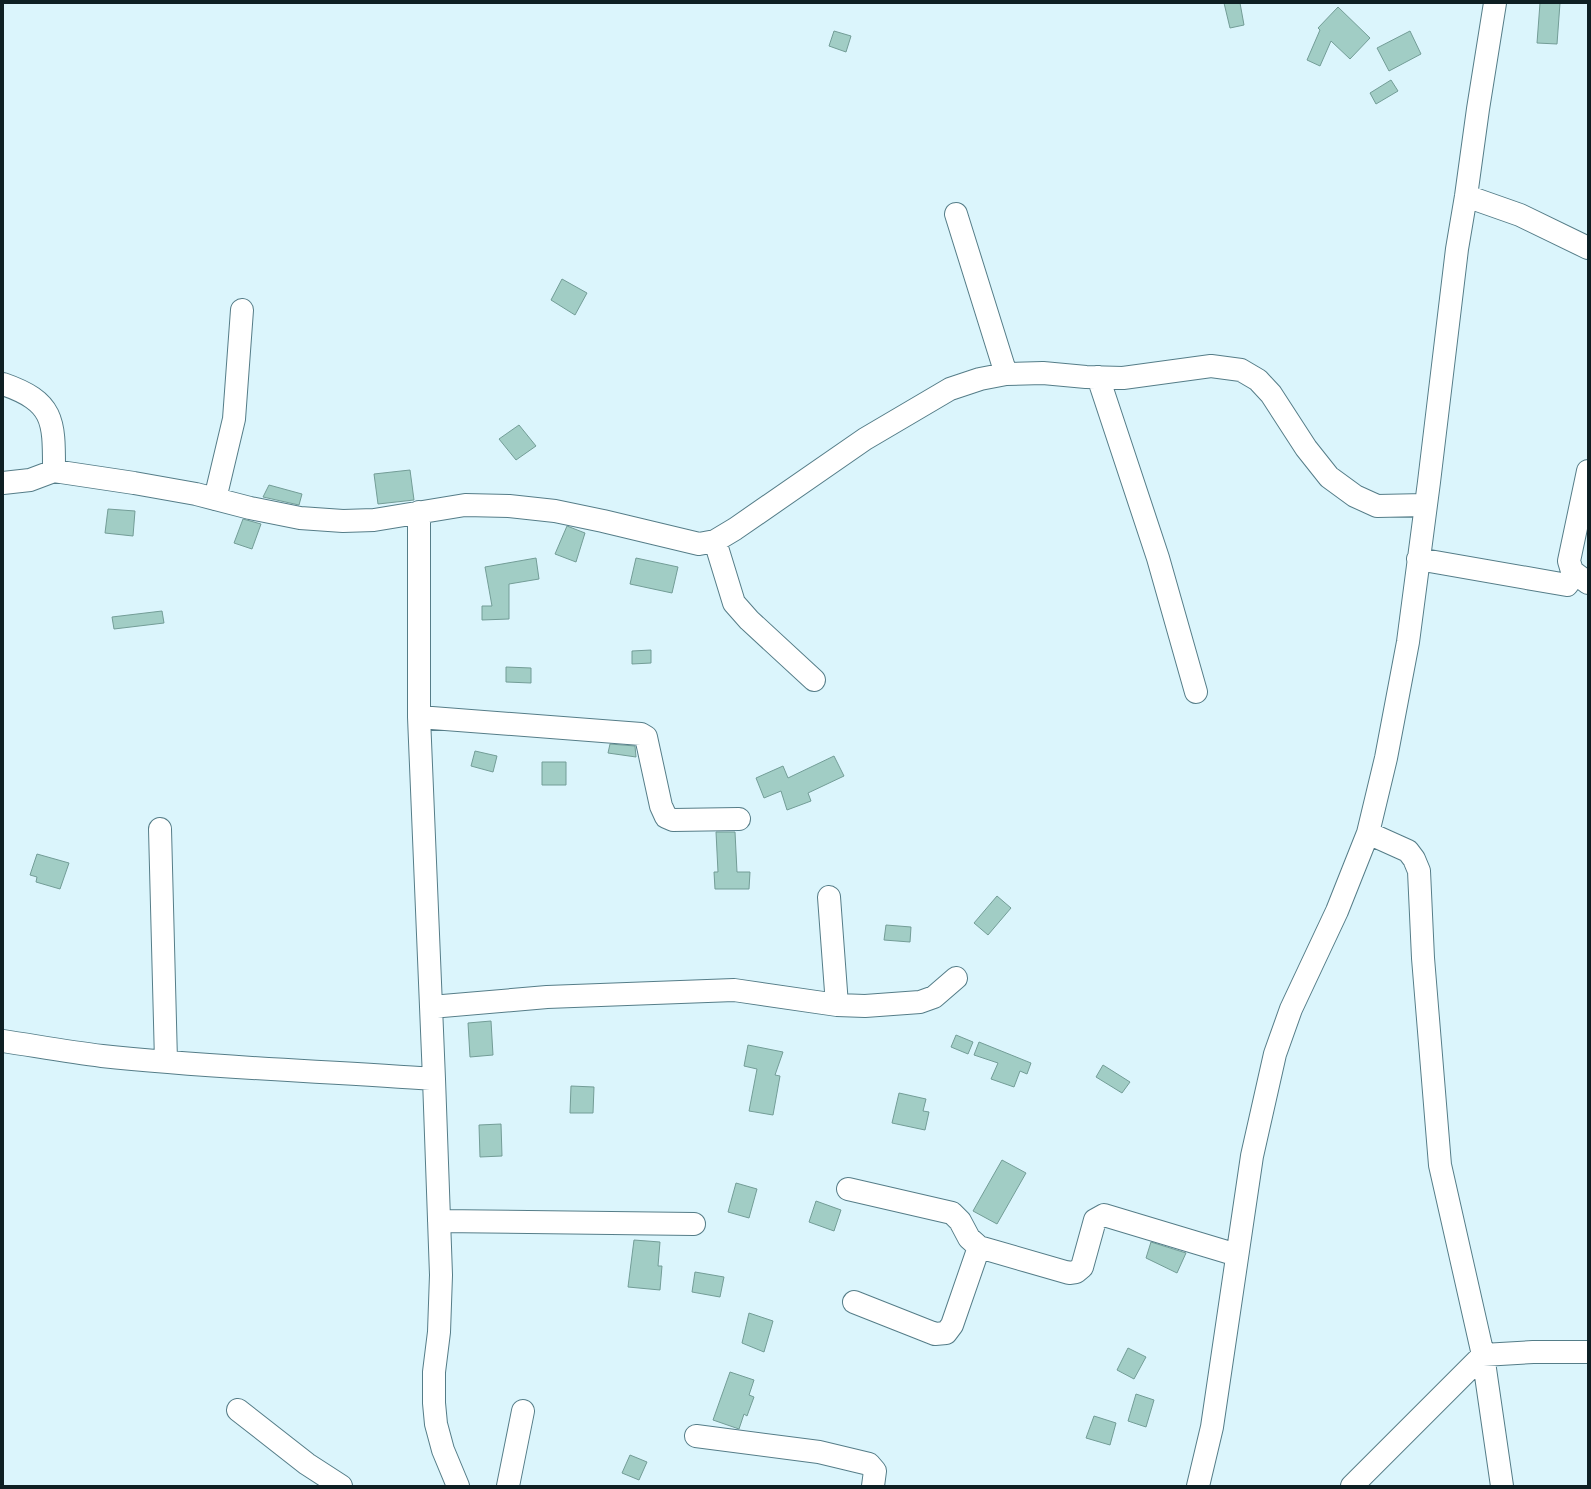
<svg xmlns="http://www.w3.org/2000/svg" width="1591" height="1489" font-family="'DM Sans',sans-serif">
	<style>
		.building { fill: #a1cdc5; stroke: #739d97 }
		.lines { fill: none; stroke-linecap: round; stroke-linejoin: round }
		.minor-casing { stroke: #557d88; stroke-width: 24 }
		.minor { stroke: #fff; stroke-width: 22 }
	</style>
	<rect width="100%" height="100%" fill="#dbf5fc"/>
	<path class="building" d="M1224,3H1240L1244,25L1230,28Z
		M1540,3H1560L1557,44L1537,43Z
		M1338,7L1370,38L1350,59L1331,41L1320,66L1307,60L1320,30L1318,28Z
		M834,31L851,36L846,52L829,46Z
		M1410,31L1421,54L1389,71L1377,48Z
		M1391,80L1398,91L1376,104L1370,93Z
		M562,279L587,293L575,315L551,300Z
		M519,425L536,446L516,460L499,439Z
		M410,470L414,500L378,504L374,474Z
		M269,485L302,494L299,505L263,497Z
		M108,509L135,511L133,536L105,533Z
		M243,519L261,524L252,549L234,543Z
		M567,526L585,533L576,562L555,554Z
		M536,558L539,579L509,584V619L482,620V606H492L485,567Z
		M636,558L678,567L672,593L630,584Z
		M162,611L164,623L114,629L112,617Z
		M651,650V663L632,664V651Z
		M506,667L531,668V683L506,682Z
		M610,744L635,746L636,757L608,753Z
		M475,751L497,756L493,772L471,766Z
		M834,756L844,776L808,793L811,801L787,810L781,791L764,798L756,778L783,766L788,778Z
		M542,762H566V785H542Z
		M716,832H735L737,872H750L749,889H715L714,872H718Z
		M37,854L69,863L60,889L36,882L37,877L30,875Z
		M997,896L1011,908L988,935L974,923Z
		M886,925L911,927L910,942L884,940Z
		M491,1021L493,1055L470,1057L468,1023Z
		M956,1035L973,1042L968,1054L951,1047Z
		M979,1042L1031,1063L1027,1074L1020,1071L1014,1087L991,1079L998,1063L974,1055Z
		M748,1045L783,1052L775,1075L780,1076L773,1115L749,1111L757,1069L744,1066Z
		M1103,1065L1130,1082L1122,1093L1096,1077Z
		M571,1086L594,1087L593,1113H570Z
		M899,1093L926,1099L923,1111L929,1112L925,1130L892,1123Z
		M501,1124L502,1156L480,1157L479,1125Z
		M1002,1160L1026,1173L997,1224L973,1211Z
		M736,1183L757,1189L749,1218L728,1212Z
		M816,1201L841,1210L834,1231L809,1222Z
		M634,1240L660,1242L658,1266H662L660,1290L628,1287Z
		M1151,1242L1186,1253L1177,1273L1146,1258Z
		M695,1272L724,1277L720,1297L692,1292Z
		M749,1313L773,1321L764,1352L742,1343Z
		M1128,1348L1146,1357L1134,1379L1117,1370Z
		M730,1372L754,1380L749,1395L754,1397L747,1416L744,1414L739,1429L713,1420Z
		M1136,1394L1154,1400L1146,1427L1128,1421Z
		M1094,1416L1116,1423L1110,1445L1086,1438Z
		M630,1455L647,1462L639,1480L622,1473Z"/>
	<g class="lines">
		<defs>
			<path id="minor" d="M1466,196L1520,215L1588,248
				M956,214L1006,374
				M1098,377L1158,558L1196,692
				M3,384C55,402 54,421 54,471
				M1588,471L1569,561L1572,571L1588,583
				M3,483L30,480L54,471L134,483L196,494L250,508L300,518L343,521L374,520L465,505L509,506L555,511L603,521L699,544L715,541L735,529L865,439L950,389L980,379L1006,374L1043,373L1086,377L1123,378L1211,366L1241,370L1258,380L1271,394L1306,448L1329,477L1355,496L1377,506L1425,505
				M215,499L234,419L242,310
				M419,512V717L434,1079
				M715,541L734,603L749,620L814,680
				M1418,559L1567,585L1575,574
				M419,717L641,734L646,737L661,806L666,817L673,820L739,819
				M160,829L166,1061
				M1368,833L1408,851L1414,859L1419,871L1423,958L1440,1165L1483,1355L1502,1486
				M829,897L837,1005
				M431,1007L547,997L734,990L837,1005L865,1006L920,1002L934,997L956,978
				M3,1041C36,1046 69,1052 102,1056C212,1068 323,1071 434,1079L441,1275L439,1332L434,1372V1403L436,1424L443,1450L458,1486
				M848,1189L952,1213L960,1221L969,1238L979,1247L1069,1273L1076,1272L1082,1267L1095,1220L1104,1215L1237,1255
				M439,1221L694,1224
				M854,1302L935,1334L946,1333L952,1325L979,1247
				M238,1410L307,1464L341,1486
				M696,1436L819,1452L869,1464L875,1471L873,1486
				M508,1486L523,1411
				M1198,1486L1212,1427L1252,1156L1275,1054L1291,1009L1337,911L1368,833L1386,758L1408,642L1429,482L1457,249L1466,196L1478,109L1495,3
				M1352,1486L1483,1355L1533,1352H1588"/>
		</defs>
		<use href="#minor" class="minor-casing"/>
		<use href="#minor" class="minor"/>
	</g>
	<rect width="1591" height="1489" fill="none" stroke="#0e1f23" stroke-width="8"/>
</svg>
